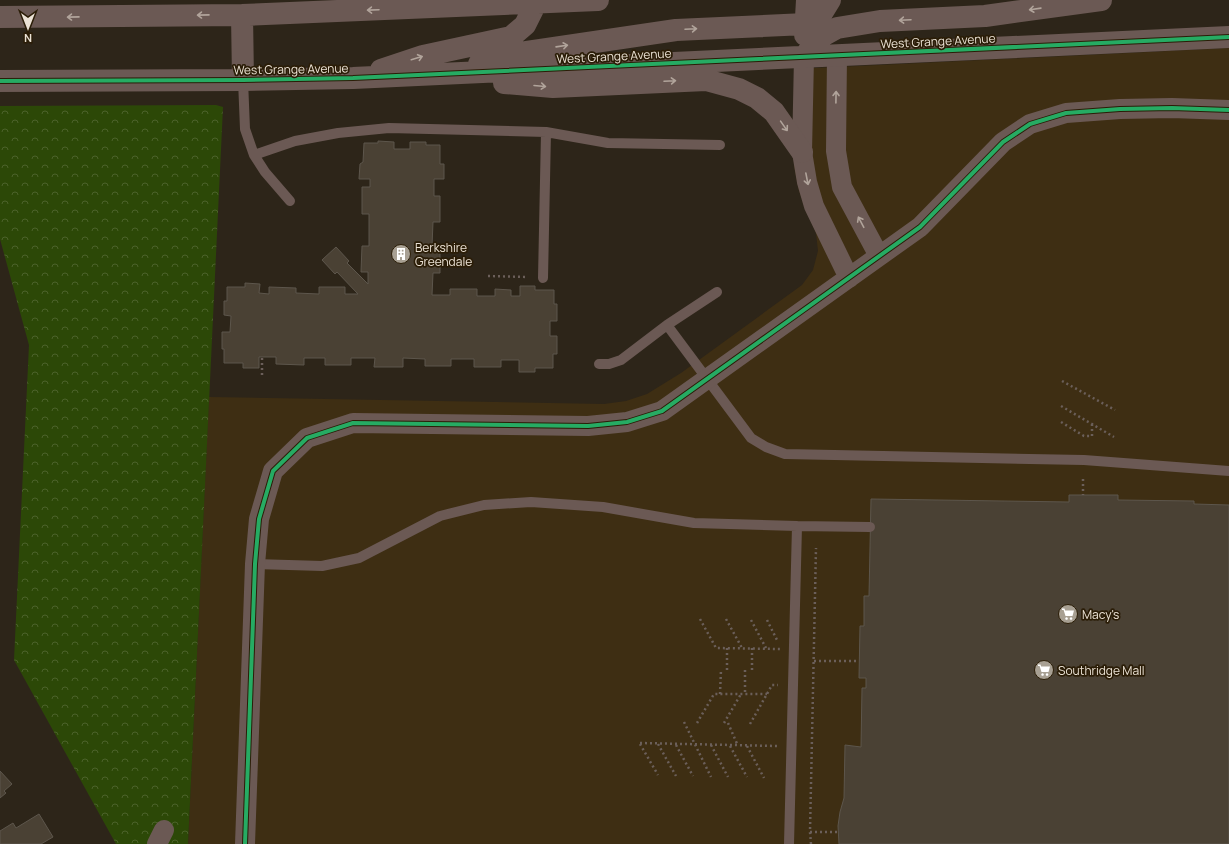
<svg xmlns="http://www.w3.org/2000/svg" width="1229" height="844" font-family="Manrope,sans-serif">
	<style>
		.built { fill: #3e2e13 }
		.park { fill: url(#park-crowns) }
		.building { fill: #4a4134; stroke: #5d564c }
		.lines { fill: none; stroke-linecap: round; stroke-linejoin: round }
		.path { stroke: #6b5f5a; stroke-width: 2.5; stroke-dasharray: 2 3; stroke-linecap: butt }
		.service { stroke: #6b5954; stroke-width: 10 }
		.minor { stroke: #6b5954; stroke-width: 20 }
		.tertiary { stroke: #6b5954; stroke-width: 22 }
		.cycleway-casing { stroke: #2b1d07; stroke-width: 6 }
		.cycleway { stroke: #26ab63; stroke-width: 4 }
		.oneway { stroke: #b1a49b }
		.labels { text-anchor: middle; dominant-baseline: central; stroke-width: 3.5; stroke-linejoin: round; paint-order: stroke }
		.street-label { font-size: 12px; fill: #ebe2d5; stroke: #2b1d07 }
		.poi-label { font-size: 12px; fill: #ebe2d5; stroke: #2b1d07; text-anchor: start }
	</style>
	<defs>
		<pattern id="park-crowns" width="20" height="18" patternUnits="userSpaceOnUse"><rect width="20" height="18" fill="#2c4807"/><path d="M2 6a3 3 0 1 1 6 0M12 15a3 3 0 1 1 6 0" fill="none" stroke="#4b622a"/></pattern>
	</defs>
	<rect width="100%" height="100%" fill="#2d2519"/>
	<path class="built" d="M1229,48V844H188L209,397L604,404L626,401L647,394L681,373L802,285L813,270L818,251L816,233L799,191L794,166V69L880,65Z"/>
	<path class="park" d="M216,105L223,107L188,844H116L14,660L29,345L0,239V106Z"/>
	<path class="building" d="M378,141L394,142V149H410V142H426V145H440V164H444V179H434V196H440V222H433L432,246H440V273H433L432,295H450V289H477V296H495V289L511,290V296H520V286H535V290H554V304H557V321H550V336H557V354H553V368H535V372H519V360H501V367H474V359H451V366H425V359L403,358V367H374L375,358H351V365H325V358H304V365L276,364V357H259V368H243V363H224V349H222V332H230L231,316L224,315V301H227V287H245V283L260,284L259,293L269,294V287L296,288V293L319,294V287H345V294H358L337,272L335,274L322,260L336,247L349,261L347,263L368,284V272H361L362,246H369V214H362V187H370V179H359L360,164L363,162L364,143H378Z
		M1069,495H1118V500L1194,501V504L1229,505V844H839L838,826L840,812L844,798L845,745L861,747L862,688H866V678H859L860,626H864V596H869L871,499L1069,502Z
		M0,771L12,784L4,791L6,793L0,798Z
		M39,814L53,837L41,844H0V831L13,823L16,828Z"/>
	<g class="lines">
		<path class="path" d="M488,276L528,277
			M262,375V357
			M1062,381L1115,410
			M1061,406L1114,437
			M1061,422L1084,436H1092V424
			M1083,479V495
			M700,619L716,648L780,649
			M726,619L742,648
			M751,620L766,648
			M767,620L778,642
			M727,648V670
			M814,661H859
			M745,670V694
			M752,670V648
			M720,694L721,670
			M684,722L711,777
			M697,723L714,694H767
			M724,723L741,694
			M728,723L738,746
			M750,724L772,685H778
			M640,743L777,746
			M640,744L658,775
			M658,744L676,776
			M676,745L693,776
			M711,745L728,777
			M730,746L747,777
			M747,746L764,778
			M810,832H838
			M811,844L810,832L816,548"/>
		<path class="service" d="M243,80L245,129L254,155L295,141L338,133L389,128L546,132L608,143L720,145
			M254,155L265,172L290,201
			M543,278L546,132
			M667,325L751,438L766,447L785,454L1084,460L1229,471
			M599,364H609L621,360L667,325L717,292
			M797,526L870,527
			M255,564L322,566L359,558L440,516L484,505L531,502L603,507L694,523L797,526L789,844"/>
		<path class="minor" d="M837,55L836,151L842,187L879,256
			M804,57L802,152L807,182L814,206L849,278
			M157,844L164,830
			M245,844L255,564L259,519L273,471L307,438L353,423L588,426L627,422L662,411L920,227L1003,142L1030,124L1066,113L1120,109L1172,108L1229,110"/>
		<path class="tertiary" d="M242,15L243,80
			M0,17L242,15L598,0
			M805,35L807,0
			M804,57L819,38L837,28L880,21L985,16L1101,0
			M479,64L520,53L676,30L806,24L822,13L830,0
			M381,70L423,56L511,37L525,25L536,3
			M0,81L243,80L353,78L1229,37
			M504,83L553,87L706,80L739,89L757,98L774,112L802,152"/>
		<defs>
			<path id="cycleway" d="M0,81L243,80L353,78L1229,37
				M245,844L255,564L259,519L273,471L307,438L353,423L588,426L627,422L662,411L920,227L1003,142L1030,124L1066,113L1120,109L1172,108L1229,110"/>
		</defs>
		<use href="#cycleway" class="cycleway-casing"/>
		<use href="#cycleway" class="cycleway"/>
	</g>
	<defs><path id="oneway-shaft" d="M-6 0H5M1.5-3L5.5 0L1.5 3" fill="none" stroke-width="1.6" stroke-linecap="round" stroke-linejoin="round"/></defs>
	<g class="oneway">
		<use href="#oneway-shaft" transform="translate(1035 9) rotate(172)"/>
		<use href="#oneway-shaft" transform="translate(373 10) rotate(178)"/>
		<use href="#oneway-shaft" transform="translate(203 15) rotate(179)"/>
		<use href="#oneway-shaft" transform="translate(73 17) rotate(179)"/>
		<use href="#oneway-shaft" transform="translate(905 20) rotate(177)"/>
		<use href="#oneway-shaft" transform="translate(691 29) rotate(-3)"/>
		<use href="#oneway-shaft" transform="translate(562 46) rotate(-8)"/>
		<use href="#oneway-shaft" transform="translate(417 58) rotate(-17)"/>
		<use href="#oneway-shaft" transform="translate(670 81) rotate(-3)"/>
		<use href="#oneway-shaft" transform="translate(540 86) rotate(5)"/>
		<use href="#oneway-shaft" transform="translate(836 97) rotate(-89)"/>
		<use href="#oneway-shaft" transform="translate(784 126) rotate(55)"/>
		<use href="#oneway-shaft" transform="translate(807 179) rotate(79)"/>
		<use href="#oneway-shaft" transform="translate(861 222) rotate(-118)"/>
	</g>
	<defs>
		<symbol id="building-disc" viewBox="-11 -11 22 22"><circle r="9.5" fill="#a8a093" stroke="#2b1d07"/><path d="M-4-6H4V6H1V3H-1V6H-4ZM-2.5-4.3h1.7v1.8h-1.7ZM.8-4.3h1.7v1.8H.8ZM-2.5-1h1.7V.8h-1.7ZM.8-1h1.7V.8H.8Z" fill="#fff"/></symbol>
		<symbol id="supermarket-disc" viewBox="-11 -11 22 22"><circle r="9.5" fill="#a8a093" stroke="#2b1d07"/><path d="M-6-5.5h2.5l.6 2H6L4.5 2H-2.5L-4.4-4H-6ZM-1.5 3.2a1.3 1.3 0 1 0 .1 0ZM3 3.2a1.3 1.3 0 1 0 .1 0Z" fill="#fff"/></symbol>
	</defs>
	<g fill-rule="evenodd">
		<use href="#building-disc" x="390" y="243" width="22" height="22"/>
		<use href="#supermarket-disc" x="1057" y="603" width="22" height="22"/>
		<use href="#supermarket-disc" x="1033" y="659" width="22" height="22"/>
	</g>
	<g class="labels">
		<g class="street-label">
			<text transform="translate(938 41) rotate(-3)">West Grange Avenue</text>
			<text transform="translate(614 56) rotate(-3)">West Grange Avenue</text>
			<text transform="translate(291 69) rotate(-1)">West Grange Avenue</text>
		</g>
		<g class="poi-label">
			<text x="415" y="247">Berkshire<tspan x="415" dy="14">Greendale</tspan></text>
			<text x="1082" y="614">Macy's</text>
			<text x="1058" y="670">Southridge Mall</text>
		</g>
	</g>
	<g transform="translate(28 28) rotate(180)" stroke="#2b1d07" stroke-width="3" paint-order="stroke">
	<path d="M0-3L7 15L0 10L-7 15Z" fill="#ebe2d5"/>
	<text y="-6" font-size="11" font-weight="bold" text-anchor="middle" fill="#ebe2d5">N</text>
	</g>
</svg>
